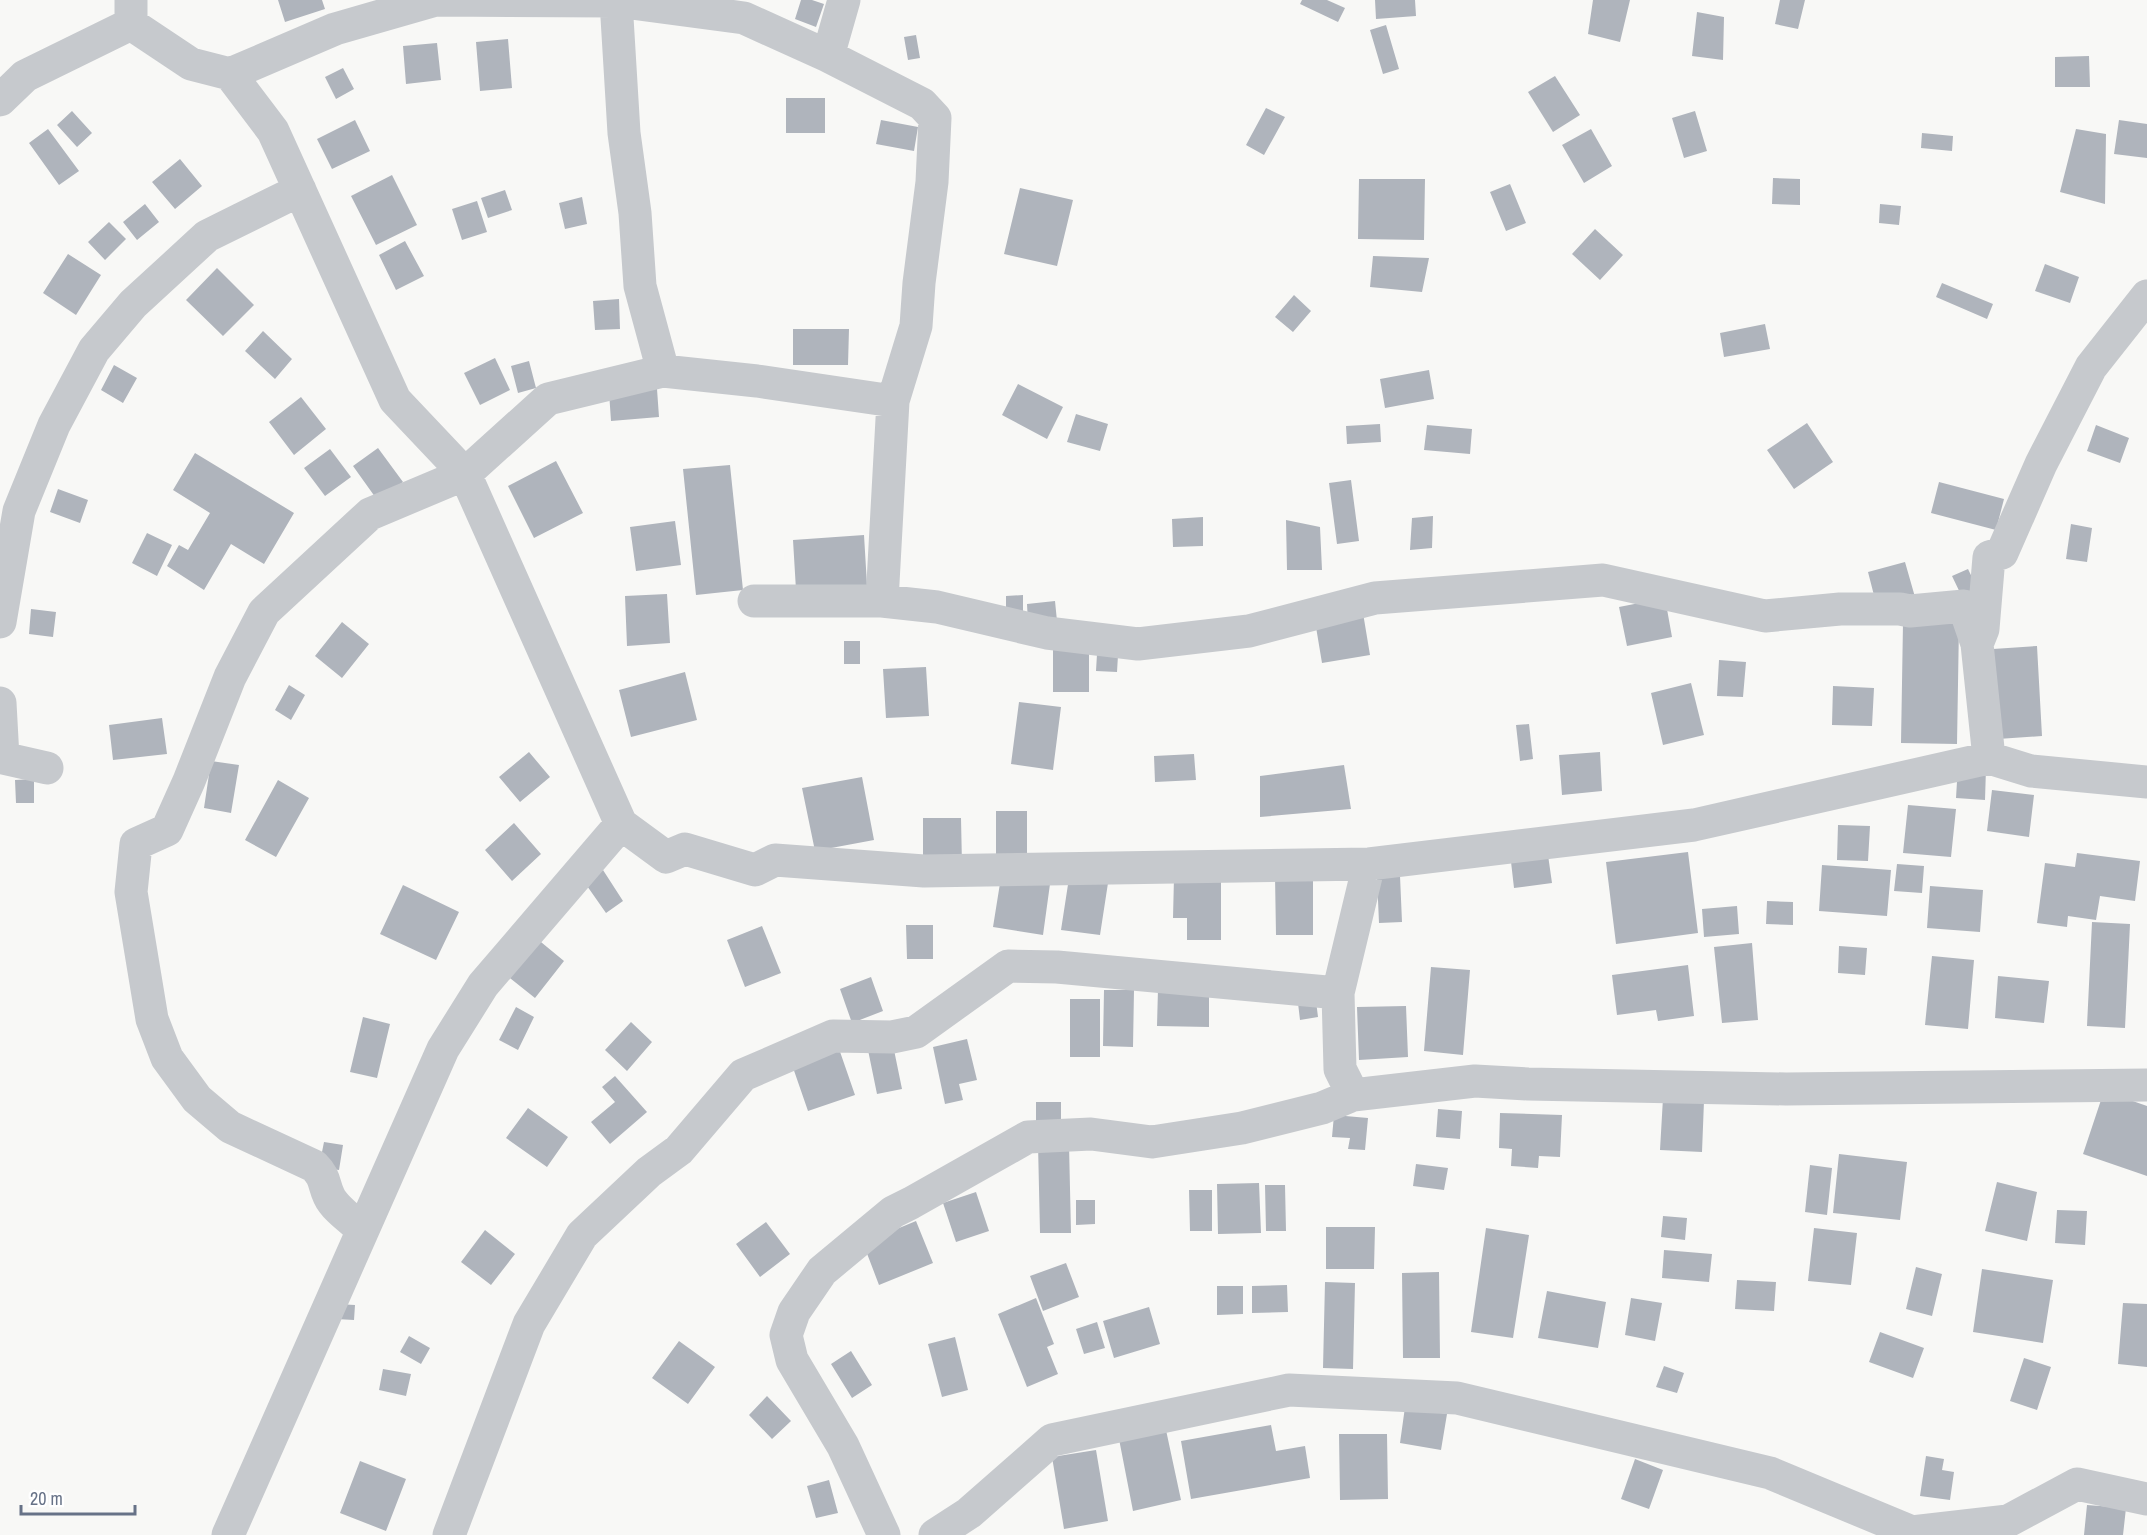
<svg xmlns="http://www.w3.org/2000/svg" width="2147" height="1535" font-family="'Archivo Narrow',sans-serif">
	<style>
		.building { fill: #afb4bc }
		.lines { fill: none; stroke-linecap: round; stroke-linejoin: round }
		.minor { stroke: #c6c9cd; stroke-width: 33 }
	</style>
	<rect width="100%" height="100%" fill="#f8f8f6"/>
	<path class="building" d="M278,0H322L325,9L285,22Z
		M801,0H812L824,4L816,27L795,19Z
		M1302,0H1327L1345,8L1338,22L1300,4Z
		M1375,0H1415L1416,16L1376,19Z
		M1593,0H1630L1620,42L1588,34Z
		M1780,0H1805L1798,29L1775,24Z
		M1697,12L1724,17L1723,60L1692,56Z
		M1386,25L1399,69L1383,74L1370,30Z
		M916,35L920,58L908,60L904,37Z
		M508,39L512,88L480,91L476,42Z
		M437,43L441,80L406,84L403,46Z
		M2089,56L2090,87H2055V57Z
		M343,68L354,89L336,99L325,77Z
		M1555,76L1580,115L1553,132L1528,92Z
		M786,98H825V133H786Z
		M1266,108L1285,117L1264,155L1246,145Z
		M72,111L92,133L77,147L57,125Z
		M1695,111L1707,151L1684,158L1672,118Z
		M355,120L370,151L332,169L317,139Z
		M881,120L918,127L914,151L876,144Z
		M2119,120L2147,124V158L2114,154Z
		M48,129L79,171L59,185L29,143Z
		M1591,129L1612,166L1584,183L1562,145Z
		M2076,129L2106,134L2105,204L2060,192Z
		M1922,133L1953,136L1952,151L1921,148Z
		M180,159L202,186L175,209L152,182Z
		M392,175L417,225L376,245L351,196Z
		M1773,178L1800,179V205L1772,204Z
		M1359,179H1425L1424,240L1358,239Z
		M1510,184L1526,223L1506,231L1490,192Z
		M1020,188L1073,200L1057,266L1004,254Z
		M505,190L512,210L488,218L481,198Z
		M582,197L587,224L565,229L559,203Z
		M477,201L487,232L462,240L452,209Z
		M145,204L159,222L137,240L123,222Z
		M1880,204L1901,206L1899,225L1879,223Z
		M109,222L126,239L105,260L88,242Z
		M1595,229L1623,255L1600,280L1572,254Z
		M405,241L424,276L396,290L379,255Z
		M68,254L101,275L76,315L43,293Z
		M1373,256L1429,258L1422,292L1370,287Z
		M2045,264L2079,277L2070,303L2035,291Z
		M217,268L254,305L223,336L186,300Z
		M1942,283L1993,304L1987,319L1936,297Z
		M1294,295L1311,311L1293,332L1275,317Z
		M619,299L620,329L595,330L593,301Z
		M1765,324L1770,349L1724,357L1720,333Z
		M793,329H849L848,365H793Z
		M263,331L292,359L275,379L245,351Z
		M495,358L510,390L480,405L464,373Z
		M529,361L536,388L518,393L511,366Z
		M114,365L137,378L123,403L101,390Z
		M1429,370L1434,399L1385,408L1380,379Z
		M1018,384L1063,407L1047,439L1002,415Z
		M657,389L659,417L611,421L609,392Z
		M301,397L326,429L294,455L269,422Z
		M1076,414L1108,424L1100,451L1067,442Z
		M1807,423L1833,462L1794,489L1767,450Z
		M1380,424L1381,442L1347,444L1346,426Z
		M1427,425L1472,429L1470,454L1424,450Z
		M2096,425L2129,438L2120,463L2087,451Z
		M378,448L403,482L378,501L353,466Z
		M330,449L351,477L325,496L304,468Z
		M195,453L294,513L264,564L231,544L204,590L167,566L179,545L188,550L210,513L173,490Z
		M556,461L583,513L534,538L508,486Z
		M730,465L743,590L696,595L683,469Z
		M1351,480L1359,541L1337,544L1329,483Z
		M1939,482L2004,499L1996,530L1931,513Z
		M58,489L88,500L80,523L50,512Z
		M1433,516L1432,548L1410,550L1412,518Z
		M1203,517V546L1173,547L1172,519Z
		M1286,520L1320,527L1322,570H1287Z
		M675,521L681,565L636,571L630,527Z
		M2071,524L2092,528L2087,562L2066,559Z
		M147,533L172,545L157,576L132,563Z
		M864,535L867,585L796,590L793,540Z
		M1905,562L1915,597L1877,607L1868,572Z
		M1968,569L1980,594L1964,601L1952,576Z
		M667,594L670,643L627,646L625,596Z
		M1023,595V621H1006V596Z
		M1665,598L1672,637L1627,646L1619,607Z
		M1055,601L1057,621L1028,623L1027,604Z
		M31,609L56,612L53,637L29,634Z
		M1363,613L1370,655L1322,663L1315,621Z
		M342,622L369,644L342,678L315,656Z
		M1903,623L1959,624L1957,744L1901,743Z
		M844,641H860V664H844Z
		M2037,646L2042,736L1998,739L1993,649Z
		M1053,649H1089V692H1053Z
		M1097,654L1118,655L1117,672L1096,671Z
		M1719,660L1746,662L1743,697L1717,696Z
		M926,667L929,716L886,718L883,669Z
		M685,672L697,720L631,737L619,690Z
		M1691,683L1704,735L1663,745L1651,693Z
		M289,685L305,695L291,720L275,710Z
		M1833,686L1874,688L1872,726L1832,725Z
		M1019,702L1061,707L1053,770L1011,764Z
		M162,718L167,754L113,760L109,725Z
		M1529,724L1533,759L1520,761L1516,725Z
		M529,752L550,777L520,802L499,777Z
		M1600,752L1602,791L1562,795L1559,755Z
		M1194,754L1196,780L1155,782L1154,756Z
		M211,761L239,765L231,813L204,808Z
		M1344,765L1351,809L1260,817V776Z
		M1958,765L1986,768L1985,800L1956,798Z
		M862,777L874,840L815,851L802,788Z
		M34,779V803H16L15,780Z
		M278,780L309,798L276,857L245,840Z
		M1992,790L2034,795L2029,837L1987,831Z
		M1908,805L1956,809L1951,857L1903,853Z
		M996,811H1027V867H996Z
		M923,818H961L962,865L923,866Z
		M514,823L541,854L512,881L485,850Z
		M1838,825L1870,826L1868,861L1837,860Z
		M1547,848L1552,883L1514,888L1510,853Z
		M1688,852L1698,933L1616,944L1606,862Z
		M2077,853L2140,861L2135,901L2100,896L2096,920L2068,916L2067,927L2037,923L2045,863L2075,867Z
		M1897,864L1924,866L1922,893L1894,891Z
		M1822,865L1891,870L1887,916L1819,911Z
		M603,870L623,901L606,913L585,883Z
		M1275,876L1313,877V935H1276Z
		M1400,876L1402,922L1379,923L1377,877Z
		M1001,877L1050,884L1043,935L993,927Z
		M1174,877H1221V940H1187V918H1173Z
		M1069,878L1108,883L1100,935L1061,930Z
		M403,885L459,912L436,960L380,934Z
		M1930,886L1983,890L1980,932L1927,928Z
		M1767,901L1793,902V925L1766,924Z
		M1737,906L1739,934L1704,937L1702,909Z
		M2092,922L2130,924L2125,1028L2087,1026Z
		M906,925H933V959H907Z
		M762,926L781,973L745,987L727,940Z
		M530,933L564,961L535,998L500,970Z
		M1752,943L1758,1020L1722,1023L1714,947Z
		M1839,946L1867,948L1865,975L1838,973Z
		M1932,956L1974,960L1968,1029L1925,1025Z
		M1688,965L1694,1016L1658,1021L1656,1010L1617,1015L1612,975Z
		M1431,967L1470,970L1463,1055L1424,1051Z
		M1998,976L2049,981L2044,1023L1995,1018Z
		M871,977L883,1011L852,1023L840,989Z
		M1158,989L1209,990V1027L1157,1026Z
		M1104,990H1134L1133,1047L1103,1046Z
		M1070,999H1100V1057H1070Z
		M1316,1001L1318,1017L1300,1020L1298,1003Z
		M1406,1006L1408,1057L1359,1060L1357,1007Z
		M516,1007L534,1017L518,1050L499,1040Z
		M363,1017L390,1024L377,1078L350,1072Z
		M631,1022L652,1042L627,1071L605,1050Z
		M967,1039L977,1080L959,1084L963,1100L945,1104L933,1047Z
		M837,1043L855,1095L808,1111L790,1059Z
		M893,1045L902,1089L877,1094L868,1050Z
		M615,1076L647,1112L610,1144L591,1122L615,1102L602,1087Z
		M2104,1091L2147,1106V1176L2083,1154Z
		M1663,1098L1704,1101L1702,1152L1660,1150Z
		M1036,1102H1061V1131L1036,1130Z
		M528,1108L568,1137L547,1167L506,1138Z
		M1438,1109L1462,1111L1460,1139L1436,1137Z
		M1500,1113L1562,1115L1560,1157L1539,1156L1538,1168L1511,1166L1512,1149L1499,1148Z
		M1334,1115L1368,1118L1365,1150L1348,1149L1350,1138L1332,1137Z
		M324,1142L343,1145L339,1170L319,1167Z
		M1038,1144H1069L1071,1233H1040Z
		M1839,1154L1907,1162L1900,1220L1833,1213Z
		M1416,1164L1448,1168L1444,1190L1413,1186Z
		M1810,1165L1832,1168L1827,1215L1805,1212Z
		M1997,1182L2037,1192L2027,1241L1985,1231Z
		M1259,1183L1261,1233L1218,1234L1217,1184Z
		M1265,1185H1285L1286,1231H1266Z
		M1189,1190H1212V1231H1190Z
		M976,1192L989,1231L956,1242L943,1203Z
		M1076,1200H1095V1224L1076,1225Z
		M2057,1210L2087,1211L2085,1245L2055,1243Z
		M1663,1216L1687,1218L1685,1240L1661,1237Z
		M916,1221L933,1263L879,1285L863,1243Z
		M766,1222L790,1254L760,1277L736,1244Z
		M1326,1227H1375L1374,1269H1326Z
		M1486,1228L1529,1235L1513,1338L1471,1332Z
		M1814,1228L1857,1233L1851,1285L1808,1281Z
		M485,1230L515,1254L491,1285L461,1262Z
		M1664,1250L1712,1254L1709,1282L1662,1278Z
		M1066,1263L1079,1297L1043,1311L1030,1276Z
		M1916,1267L1942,1274L1932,1316L1906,1309Z
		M1982,1269L2053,1280L2043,1343L1973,1332Z
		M1439,1272L1440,1358H1403L1402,1273Z
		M1737,1280L1776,1282L1774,1311L1735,1309Z
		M1325,1282L1355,1283L1353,1369L1323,1368Z
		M1287,1285L1288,1312L1252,1313V1286Z
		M1217,1286H1243V1314L1217,1315Z
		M1547,1291L1606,1302L1598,1348L1538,1338Z
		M1036,1298L1054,1344L1047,1347L1058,1374L1027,1387L998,1314Z
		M1631,1298L1662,1303L1655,1341L1625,1335Z
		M2123,1303L2147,1304V1367L2118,1364Z
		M337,1304L355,1305L354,1320L336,1319Z
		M1149,1307L1160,1344L1114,1358L1103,1321Z
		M1097,1322L1105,1348L1084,1354L1076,1329Z
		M1880,1332L1924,1348L1913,1378L1869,1362Z
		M409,1336L430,1348L421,1364L400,1352Z
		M955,1337L968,1390L942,1397L928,1344Z
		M679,1341L715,1367L688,1404L652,1378Z
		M851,1351L872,1385L852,1398L831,1364Z
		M2024,1358L2051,1367L2037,1410L2010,1401Z
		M1664,1366L1684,1373L1677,1393L1656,1387Z
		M383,1369L411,1374L406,1396L379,1390Z
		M767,1396L791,1421L772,1439L749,1415Z
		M1405,1407L1447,1414L1441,1450L1400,1443Z
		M1271,1425L1276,1451L1305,1446L1310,1478L1191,1499L1181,1441Z
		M1166,1430L1181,1500L1133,1511L1119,1439Z
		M1339,1434H1387L1388,1499L1340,1500Z
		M1096,1450L1108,1521L1064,1529L1052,1457Z
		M1926,1456L1944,1459L1942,1470L1954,1472L1950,1500L1920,1496Z
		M1635,1459L1663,1470L1649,1509L1621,1499Z
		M360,1461L406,1479L386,1531L340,1513Z
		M829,1480L838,1513L816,1518L807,1486Z
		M2087,1505L2126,1508L2123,1535H2084Z"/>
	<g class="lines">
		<path class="minor" d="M131,0V24L191,64L230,74L273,131L395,400L465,474L621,824
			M616,1L624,133L635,213L640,286L663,371
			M828,56L844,0
			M230,74L335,29L436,0L616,1L744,18L828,56L922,104L935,118L932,182L919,283L916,326L893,401L882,601
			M0,100L25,76L131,24
			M754,601H882L937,607L1047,633L1138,644L1249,631L1375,598L1603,580L1765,616L1840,609H1900L1910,611L1964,606L1977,644
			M0,622L19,511L54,425L94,350L133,304L207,236L300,190
			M0,703L3,758L47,768
			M1989,758L1977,644L1983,629L1989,557L2002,553L2041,464L2091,367L2147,296
			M1353,1095L1340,1069L1338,993L1369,864
			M363,1230C352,1220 335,1209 329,1196C323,1183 326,1178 314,1166L230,1127L197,1099L167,1058L152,1019L131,892L136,844L167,830L189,781L230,677L264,612L370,514L465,474L548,399L663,371L757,381L893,401
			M228,1535L443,1049L483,985L621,824L666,857L685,849L755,870L775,860L924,871L1369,864L1694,825L1989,758L2031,771L2147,782
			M449,1535L529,1324L582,1235L649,1172L679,1150L743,1075L833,1036L892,1037L916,1032L1008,966L1057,967L1338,993
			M884,1535L843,1446L792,1360L786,1335L794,1312L822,1271L893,1212L911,1203L1028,1137L1091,1134L1152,1142L1242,1128L1322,1108L1353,1095L1475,1081L1528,1084L1786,1089L2147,1085
			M935,1535L969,1513L1052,1440L1289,1390L1457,1398L1770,1473L1912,1532L2008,1521L2077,1484L2147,1499"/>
	</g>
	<path d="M21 1505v9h114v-9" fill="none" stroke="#677287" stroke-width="3"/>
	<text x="30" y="1505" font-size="18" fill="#677287" stroke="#ffffff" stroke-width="4.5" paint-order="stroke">20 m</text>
</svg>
